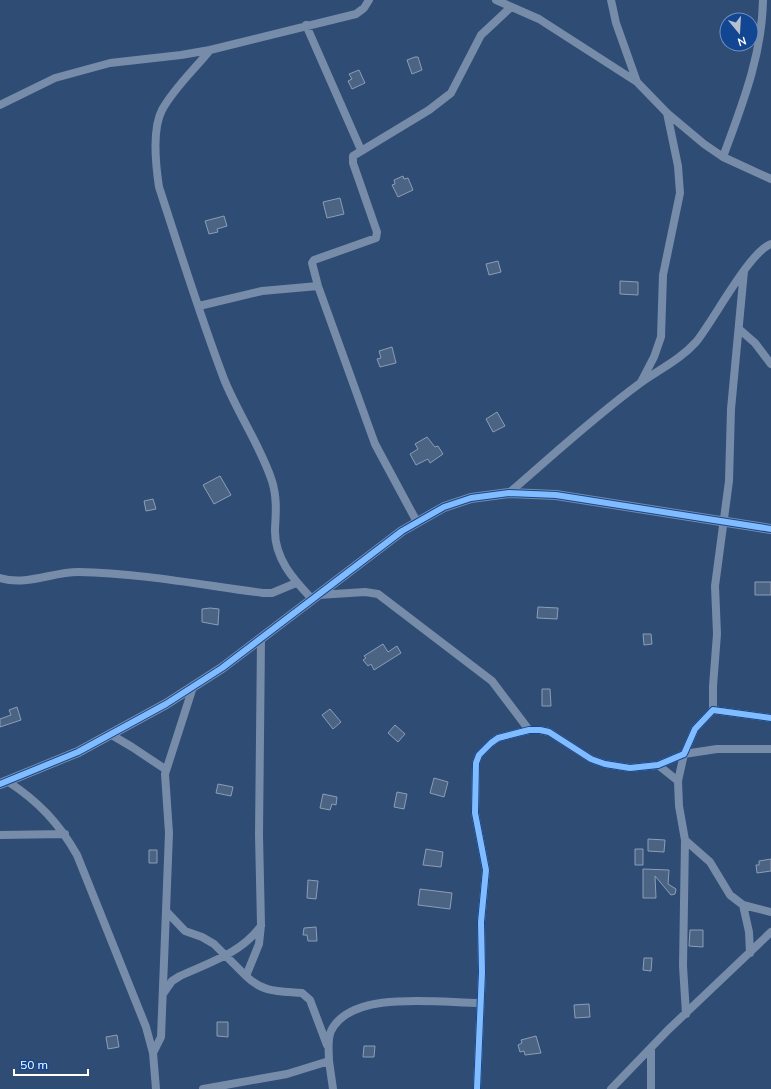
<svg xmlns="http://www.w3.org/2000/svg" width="771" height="1089" font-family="Mulish,sans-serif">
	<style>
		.building { fill: #4c6484; stroke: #8c9db6 }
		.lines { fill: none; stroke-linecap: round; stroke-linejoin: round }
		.minor { stroke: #778ca8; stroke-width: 8 }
		.tertiary { stroke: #778ca8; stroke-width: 10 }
		.cycleway-casing { stroke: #124692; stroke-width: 8 }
		.cycleway { stroke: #80bcff; stroke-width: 6 }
	</style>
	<rect width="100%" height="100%" fill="#2f4c75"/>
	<path class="building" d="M415,57H418L422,70L412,74L407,60Z
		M359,70L365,83L352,89L348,81L352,79L349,74Z
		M403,176L404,179L408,178L413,190L398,197L392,185L395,184L394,180Z
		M340,198L344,214L327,218L323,202Z
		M224,216L227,226L217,229L218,232L209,234L205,221Z
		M498,261L501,272L489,275L486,264Z
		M620,281L638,282V295L620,294Z
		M392,347L396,363L380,367L377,359L381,358L379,351Z
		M497,412L505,426L493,432L486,419Z
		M427,437L435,447L438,446L443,454L430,463L428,459L416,465L410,454L418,449L415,444Z
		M220,476L231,495L214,504L203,485Z
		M153,499L156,509L146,511L144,501Z
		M755,582H771V595H755Z
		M538,607L558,608L557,619L537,618Z
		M210,608L219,609L218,625L202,622V609Z
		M643,634H651L652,644L644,645Z
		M383,644L388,652L397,646L401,653L374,670L371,664L368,666L363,660L366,658L364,656Z
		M542,689H550L551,706H542Z
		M17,707L21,720L0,727V719L11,715L9,710Z
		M330,709L341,722L333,729L322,715Z
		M395,725L405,734L398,742L388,733Z
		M434,778L448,782L444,797L430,793Z
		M218,784L233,787L231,796L216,793Z
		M397,792L407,794L404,809L394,807Z
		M323,794L337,797L336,805L332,804L330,810L320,808Z
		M648,839L665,840L664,852L648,851Z
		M426,849L443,852L441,867L423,865Z
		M635,849H643V865H635Z
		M149,850H157V863H149Z
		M771,859V871L757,873L756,865H759V861Z
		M643,869L669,870L668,884L676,889L675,894L671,895L655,876L656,898H643Z
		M308,880L318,881L316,899L307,898Z
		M420,889L452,893L450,909L418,905Z
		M316,927L317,941H308L307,935H303L304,928Z
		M690,930H703V947L689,946Z
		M644,958H652L651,971L643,970Z
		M589,1004L590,1017L575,1018L574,1005Z
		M217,1022H228V1037L217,1036Z
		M117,1035L119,1047L108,1049L106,1037Z
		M536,1036L541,1053L525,1055L524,1051L520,1052L518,1045L522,1043L521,1040Z
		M364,1046H375L374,1057H363Z"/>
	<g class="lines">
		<path class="minor" d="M496,0L539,19L637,82L667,113L704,144L723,157L771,179
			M611,0L616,23L637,82
			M306,25L361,150
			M210,50C195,69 174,88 162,110C152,129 156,167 159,187C180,251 200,316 224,379C238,414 260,445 272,481C277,497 276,512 275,529C274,558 293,579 312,599
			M0,105L55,78L110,63L181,55L210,50L356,14L364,8L369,0
			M723,157C742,105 762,56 763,0
			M199,306L262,291L318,286
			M739,329L755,343L771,364
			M641,382L654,357L661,337L663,275L680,193L678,166L667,113
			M509,493C552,456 594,417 639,384C658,370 680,360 696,342C714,320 749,252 771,244
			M417,522L375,444L318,286L312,263L314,260L376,238L377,232L353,163V156L429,110L451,93L481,35L511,7
			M0,578C27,586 52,572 78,572C140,573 202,585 263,593H272L296,583
			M318,595L365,592L378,594L492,681L529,730
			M713,710V686L717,634L715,586L729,481L731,409L744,271
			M110,734L132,747L165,769
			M771,749H717L684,754L678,781L679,806L685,840L710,862L730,895L743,905L771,912
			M658,765L678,781
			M7,781C38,801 59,823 77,855L146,1027L153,1053L156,1089
			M0,835L65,834
			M685,840L683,966L686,1014
			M743,905L749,932L750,953
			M166,911L169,833L165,774L193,687
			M246,976C263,993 280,991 302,993L310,1000L327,1045
			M163,994L172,981L180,976C210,962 240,954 261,926
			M651,1048V1089
			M153,1053L161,1037L166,911L185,931L202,937L214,944L246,976L259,944L261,925L259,835L261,639
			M329,1061L333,1089
			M203,1089L287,1074L329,1061C329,1052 327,1040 331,1031C351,989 440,1003 480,1003
			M477,1089L482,972L481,922L486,870L475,813L476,763L479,755L491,743L498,738L529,730H540L549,732L591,759L605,764L630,768L658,765L684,754L695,729L713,710L771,718
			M611,1089L668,1030L771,932"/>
		<path class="tertiary" d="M0,784L78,752L166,704L222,668L402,531L444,507L471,498L509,493L556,495L771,529"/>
		<defs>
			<path id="cycleway" d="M0,784L78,752L166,704L222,668L402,531L444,507L471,498L509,493L556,495L771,529
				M477,1089L482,972L481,922L486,870L475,813L476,763L479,755L491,743L498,738L529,730H540L549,732L591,759L605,764L630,768L658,765L684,754L695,729L713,710L771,718"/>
		</defs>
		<use href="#cycleway" class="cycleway-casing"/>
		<use href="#cycleway" class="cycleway"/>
	</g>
	<g transform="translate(739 32) rotate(162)"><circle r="19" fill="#124692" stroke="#7190be"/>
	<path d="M0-3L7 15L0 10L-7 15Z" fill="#b6c0cf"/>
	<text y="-6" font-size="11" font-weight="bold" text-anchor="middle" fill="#ffffff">N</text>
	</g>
	<path d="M14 1069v6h74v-6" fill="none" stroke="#ffffff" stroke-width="2"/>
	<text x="20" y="1069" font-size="12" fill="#ffffff" stroke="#124692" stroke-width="3" paint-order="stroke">50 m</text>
</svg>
